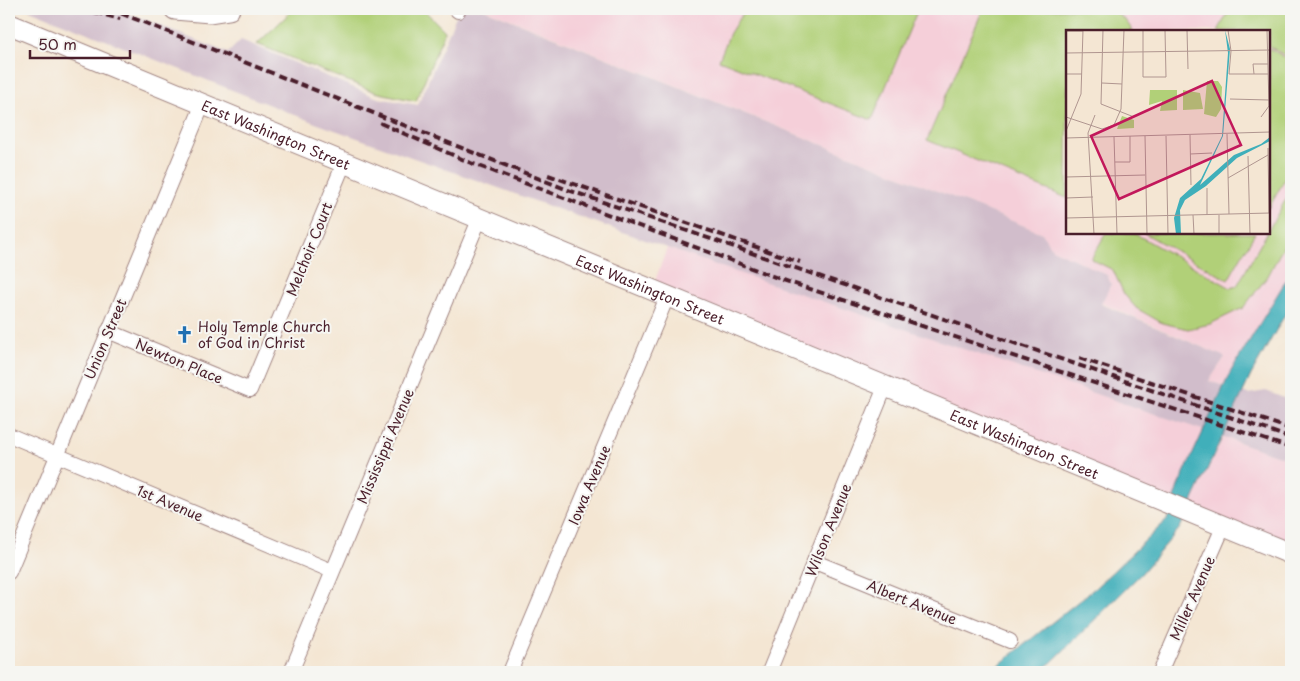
<svg xmlns="http://www.w3.org/2000/svg" width="1300" height="681" font-family="'Playpen Sans',sans-serif">
	<style>
		.built { fill: #f5cfd9; fill-rule: evenodd }
		.industrial { fill: #d1bdcb }
		.green { fill: #b1d078; stroke: #7e7852 }
		.water { fill: #3fafba; stroke: #446772 }
		.lines { fill: none; stroke-linecap: round; stroke-linejoin: round }
		.street-casing { stroke: #9f827f; stroke-width: 16 }
		.secondary-casing { stroke: #9f827f; stroke-width: 22 }
		.primary-casing { stroke: #9f827f; stroke-width: 23 }
		.street { stroke: #fff; stroke-width: 14 }
		.secondary { stroke: #fff; stroke-width: 20 }
		.primary { stroke: #fff; stroke-width: 21 }
		.rail { stroke: #4a1f2b; stroke-width: 4; stroke-dasharray: 8 4; stroke-linecap: butt }
		.labels { text-anchor: middle; dominant-baseline: central; stroke-width: 4; stroke-linejoin: round; paint-order: stroke }
		.street-label { font-size: 14px; fill: #4a1f2b; stroke: #f6f6f2 }
		.poi-label { font-size: 14px; fill: #4a1f2b; stroke: #f6f6f2; text-anchor: start }
		.inset-road { fill: none; stroke: #b09690; stroke-width: 1 }
		.view { fill: #c2185b; fill-opacity: 0.15; stroke: #c2185b; stroke-width: 2.5 }
		.inset-edge { fill: none; stroke: #4a1f2b; stroke-width: 2.5 }
	</style>
	<rect width="100%" height="100%" fill="#f6f6f2"/>
	<filter id="ink" filterUnits="userSpaceOnUse"><feTurbulence type="fractalNoise" baseFrequency=".02" numOctaves="2"/><feDisplacementMap in="SourceGraphic" scale="10" xChannelSelector="R" yChannelSelector="G"/><feConvolveMatrix kernelMatrix="1 2 1 2 8 2 1 2 1" color-interpolation-filters="sRGB"/></filter>
	<filter id="wash" filterUnits="userSpaceOnUse"><feTurbulence type="fractalNoise" baseFrequency=".0096" numOctaves="4" result="noise"/><feDisplacementMap in="SourceGraphic" scale="20" xChannelSelector="R" yChannelSelector="G"/><feGaussianBlur stdDeviation="1.12" result="paint"/><feColorMatrix in="noise" values="0 0 0 0 0 0 0 0 0 0 0 0 0 0 0 0 0 1.4 0 .05"/><feComposite in="paint" operator="in"/></filter>
	<g filter="url(#wash)">
		<rect width="100%" height="100%" fill="#f4e6d3"/>
		<path class="built" d="M485,9H1291V272L1225,386L1209,381L1225,357L1101,303L1111,284L1107,275L1052,249L1042,233ZM1068,31H1269V232H1068Z
			M667,248L1203,430L1204,431L1178,486L1173,503L652,289Z
			M1223,437L1291,460V553L1189,509Z"/>
		<path class="industrial" d="M27,9H118L228,53L241,40L378,98L418,105L459,9H484L1042,233L1052,249L1107,275L1111,284L1101,304L1225,357L1209,381L1248,394L1266,391L1291,401V460L727,269L318,124Z"/>
		<path class="green" d="M294,9H423L445,31L416,101L375,92L257,44Z
			M745,9H918L872,120L719,60L730,33Z
			M983,9H1112L1126,21L1133,31H1068L1067,198L927,140Z
			M1230,9H1291V59L1269,46V31H1218Z
			M1269,48L1291,61V168L1269,208Z
			M1291,190V232L1268,276L1243,308L1210,324L1188,329L1162,323L1136,308L1124,294L1113,270L1091,259L1106,233H1134L1231,288L1237,286Z
			M1144,233H1255L1228,280Z"/>
		<path class="water" d="M1291,272V304L1251,375L1180,528L1141,574L1052,662L1038,672H990L1095,588L1167,520L1178,486L1231,371Z"/>
	</g>
	<g filter="url(#ink)">
		<g class="lines">
			<defs>
				<path id="street" d="M456,9L458,11
					M108,331L250,390L344,163
					M9,435L332,571
					M815,562L1010,641
					M9,572L202,106
					M291,672L479,220
					M510,672L667,297
					M769,672L885,387
					M1160,672L1224,525"/>
				<g id="secondary">
					<path id="s1" d="M9,24L1291,554"/>
				</g>
				<path id="primary" d="M175,9L210,12L229,9"/>
			</defs>
			<use href="#street" class="street-casing"/>
			<use href="#secondary" class="secondary-casing"/>
			<use href="#primary" class="primary-casing"/>
			<use href="#street" class="street"/>
			<use href="#secondary" class="secondary"/>
			<use href="#primary" class="primary"/>
			<path class="rail" d="M83,9L120,19
				M110,9L568,190L1291,438
				M380,123L471,163L783,280L1291,448
				M548,175L800,262
				M1079,358L1291,429"/>
		</g>
	</g>
	<defs>
		<symbol id="church-bare" viewBox="-9 -9 18 18"><path d="M-1.2-6h2.4v3.5h3.3v2.4h-3.3V6h-2.4V-.1h-3.3v-2.4h3.3Z" fill="#1f6fb2" stroke="#f6f6f2" stroke-width="2.5" paint-order="stroke"/></symbol>
	</defs>
	<g fill-rule="evenodd">
		<use href="#church-bare" x="172" y="322" width="25" height="25"/>
	</g>
	<g class="labels">
		<g class="street-label">
			<text stroke="none"><textPath href="#s1" startOffset="289">East Washington Street</textPath></text>
			<text transform="translate(309 249) rotate(-68)">Melchoir Court</text>
			<text stroke="none"><textPath href="#s1" startOffset="694">East Washington Street</textPath></text>
			<text transform="translate(105 339) rotate(-67)">Union Street</text>
			<text transform="translate(179 361) rotate(23)">Newton Place</text>
			<text stroke="none"><textPath href="#s1" startOffset="1099">East Washington Street</textPath></text>
			<text transform="translate(385 446) rotate(-67)">Mississippi Avenue</text>
			<text transform="translate(589 485) rotate(-67)">Iowa Avenue</text>
			<text transform="translate(170 503) rotate(23)">1st Avenue</text>
			<text transform="translate(828 530) rotate(-68)">Wilson Avenue</text>
			<text transform="translate(1192 598) rotate(-66)">Miller Avenue</text>
			<text transform="translate(912 602) rotate(22)">Albert Avenue</text>
		</g>
		<g class="poi-label">
			<text x="198" y="326">Holy Temple Church<tspan x="198" dy="16">of God in Christ</tspan></text>
		</g>
	</g>
	<g transform="translate(1066 30)">
		<rect width="204" height="204" fill="#f4e6d3"/>
		<path d="M141,51H152L156,57L155,79L150,87L138,84ZM84,60H111V80L94,81L96,71L83,75ZM117,60L134,63L137,79L117,80ZM56,86L68,90V98L51,99Z" fill="#b1d078"/>
		<path d="M159,0L164,19L157,106L134,155L168,125L195,114L204,107V111L171,128L140,156L119,170L114,180L115,204H110L108,188L114,168L135,149L156,106L162,23Z" fill="#3fafba"/>
		<path class="inset-road" d="M37,0L35,74L68,87M77,0V47H100L99,0M121,0L122,39M162,0L165,21L163,44H202M0,1H17M0,23L204,20M0,44H16M188,44L187,34H202M36,53L56,54M164,69L203,70M0,87L36,99L48,95L55,79L58,0M195,87L203,76L201,0M0,101L15,64L17,0M161,104L163,184M124,105L125,155M79,106L81,204M100,106L102,204M48,107L51,204M0,108L204,102M202,118L203,183M124,124L146,123M182,126L184,204M49,132H64V106M0,147L79,145M162,148L202,125M141,158V185M0,168L27,167M127,185L128,204M153,185V204M0,188L204,183M28,204L22,103L29,85"/>
		<path class="view" d="M146,51L175,115L53,169L25,106Z"/>
		<rect width="204" height="204" class="inset-edge"/>
	</g>
	<rect width="1300" height="681" fill="none" stroke="#f6f6f2" stroke-width="30"/>
	<path d="M30 50v8h100v-8" fill="none" stroke="#4a1f2b" stroke-width="2.5"/>
	<text x="38" y="50" font-size="15" fill="#4a1f2b" stroke="#f6f6f2" stroke-width="4" paint-order="stroke">50 m</text>
</svg>
